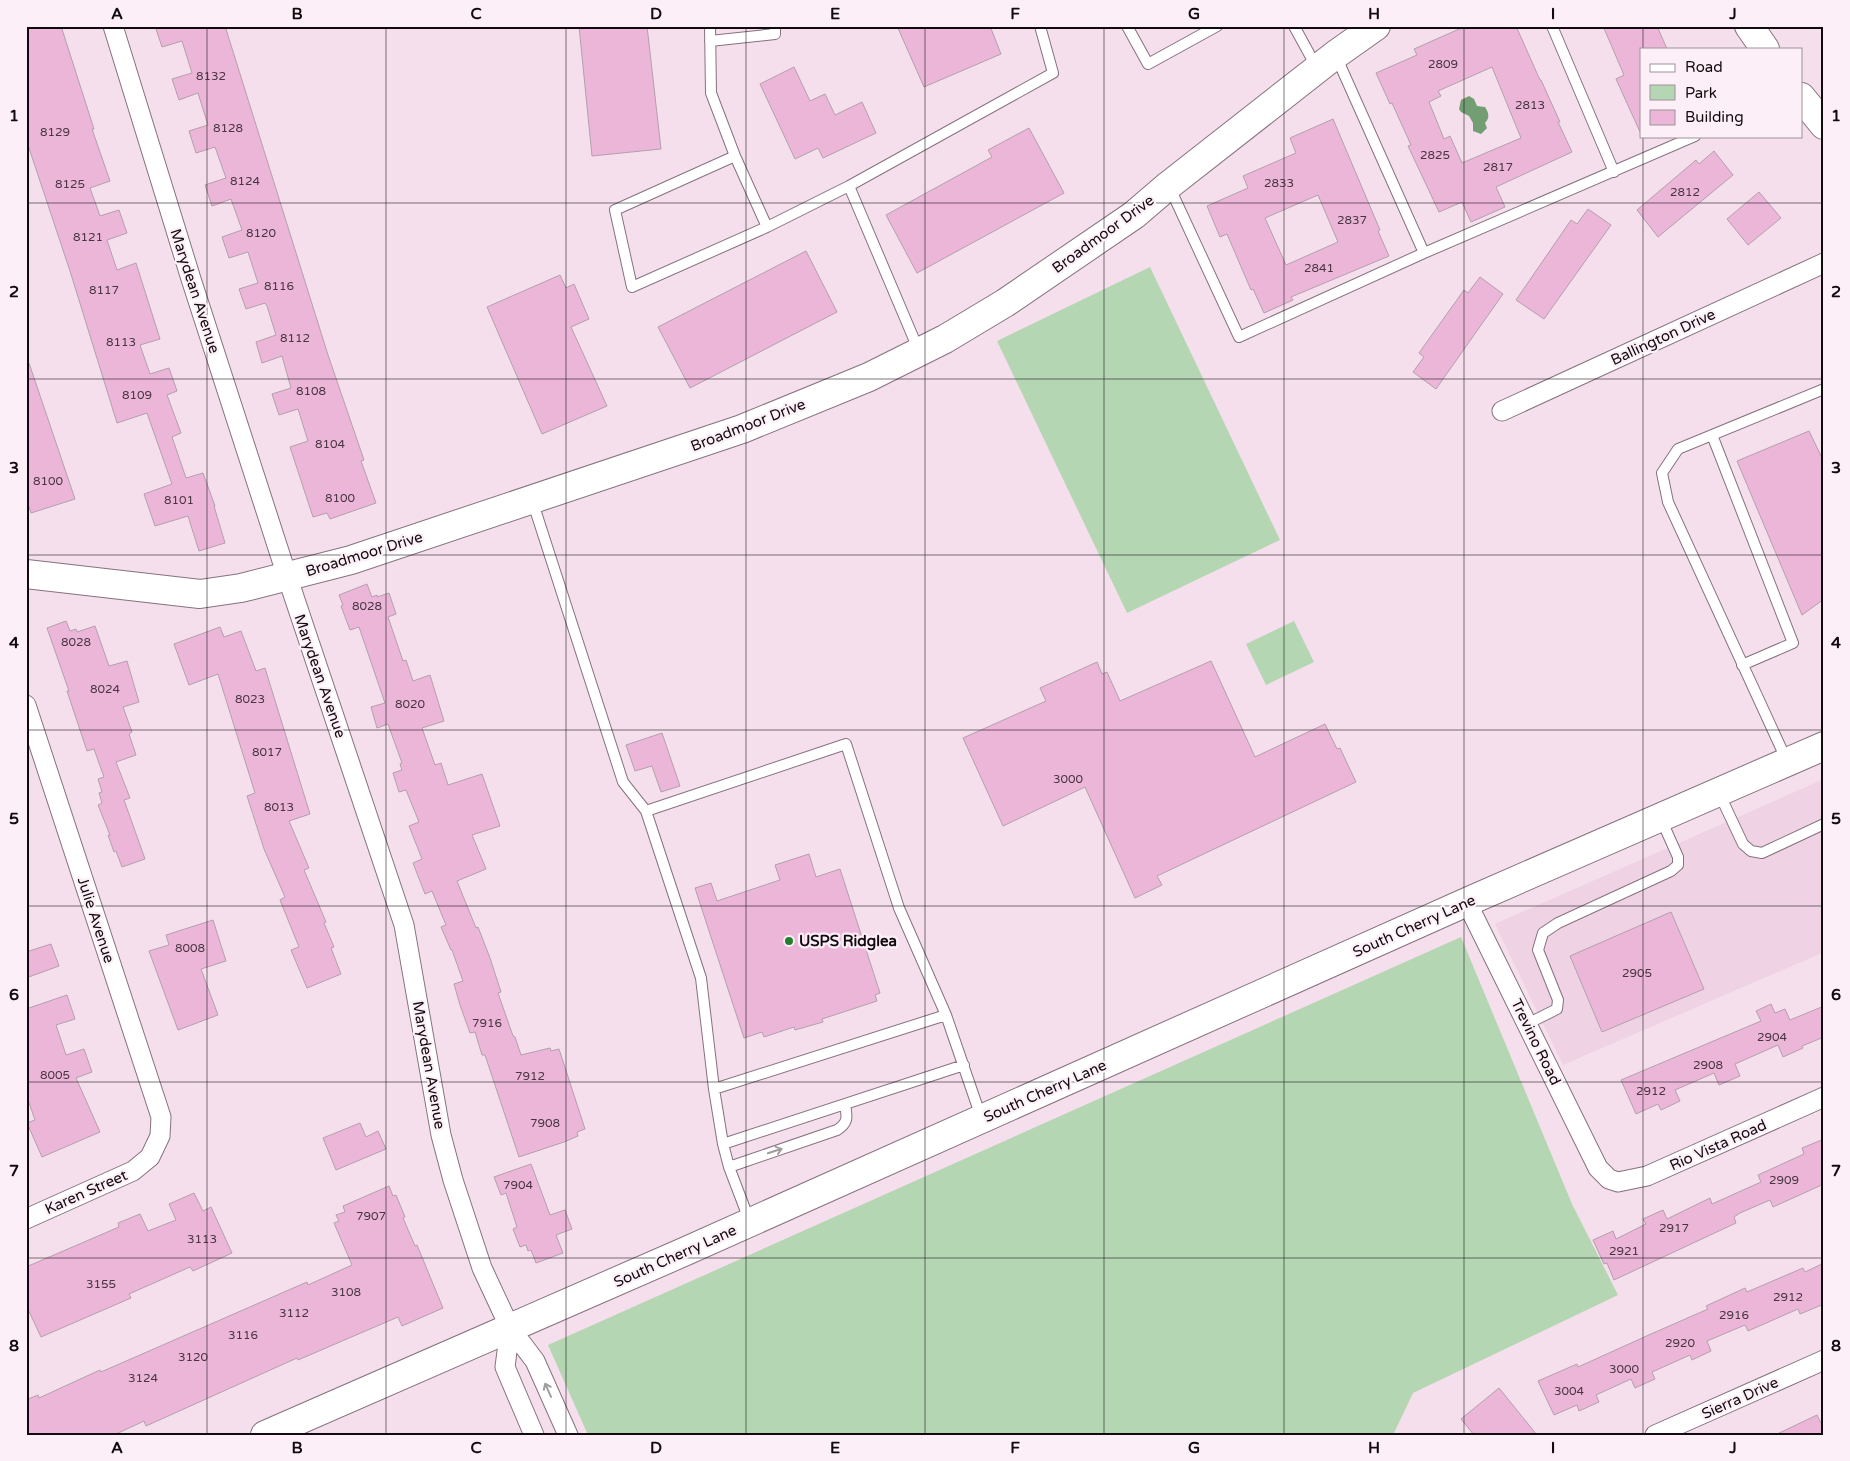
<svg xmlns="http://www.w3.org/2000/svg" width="1850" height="1461" font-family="'Varela Round',sans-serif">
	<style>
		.built { fill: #efd2e4 }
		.green { fill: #b4d6b3 }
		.water { fill: #739d73 }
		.building { fill: #ecb6d9; stroke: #b49fac; fill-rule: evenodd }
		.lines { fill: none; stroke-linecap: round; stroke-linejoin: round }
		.lane-casing { stroke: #86727e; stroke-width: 12 }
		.street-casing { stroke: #86727e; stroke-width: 21 }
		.secondary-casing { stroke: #86727e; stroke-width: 30 }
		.lane { stroke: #fff; stroke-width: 10 }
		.street { stroke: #fff; stroke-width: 19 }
		.secondary { stroke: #fff; stroke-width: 28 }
		.oneway { stroke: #a09d9f }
		.grid { fill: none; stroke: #110a0e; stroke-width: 1; stroke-opacity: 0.55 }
		.poi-dot { fill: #257e2e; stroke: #fceff7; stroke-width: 2 }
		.labels { text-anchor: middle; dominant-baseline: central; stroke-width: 4.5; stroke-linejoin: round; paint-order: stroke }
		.number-label { font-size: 12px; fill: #483541 }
		.street-label { font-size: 15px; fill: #110a0e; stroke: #fceff7 }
		.poi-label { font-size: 15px; font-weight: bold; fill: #110a0e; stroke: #fceff7; text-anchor: start }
		.neatline { fill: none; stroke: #110a0e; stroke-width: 2 }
		.grid-label { font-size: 16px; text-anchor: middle; font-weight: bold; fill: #110a0e }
	</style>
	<rect width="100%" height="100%" fill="#f5dfec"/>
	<path class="built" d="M1824,779V952L1563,1065L1495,924Z"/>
	<path class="green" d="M1150,267L1280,540L1127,613L997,341Z
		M1294,621L1314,662L1266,685L1246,644Z
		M1461,937L1572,1204L1618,1295L1413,1393L1393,1435H588L548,1345Z"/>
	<path class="water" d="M1469,96L1474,99L1477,106L1485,107C1489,113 1490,118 1485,123L1487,128L1481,134L1473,131V123L1469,116L1461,112L1459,109L1461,100Z"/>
	<path class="building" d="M26,26H61L94,129H92L110,181L90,188L100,216L119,210L127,233L107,240L117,270L136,263L160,339L140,345L150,374L169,368L177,391L167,395L181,433L172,437L186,478L203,473L215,506H214L225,543L199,551L188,516L155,526L144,494L172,484L147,413L117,423L70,271L26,139Z
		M155,26H225L328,355L364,460L361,461L376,503L330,519L327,513L313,517L290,447L308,441L298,409L279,415L272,394L291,388L282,356L262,363L256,342L276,335L267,306L265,303L246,309L239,289L258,283L248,252L229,258L222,237L242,230L231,199L212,206L205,185L226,178L215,147L196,153L189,131L208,125L198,93L179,100L172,79L192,73L182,41L162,47Z
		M579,26H647L661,149L592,156Z
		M897,26H990L1001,54L924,87Z
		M1466,26H1516L1540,80H1541L1560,122H1558L1572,152L1496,187L1505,207L1471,222L1462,202L1439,212L1408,146L1411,145L1392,103L1390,104L1376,73L1417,55L1414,49ZM1492,67L1521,138L1462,163L1450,136L1444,139L1429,102L1441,96L1438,91Z
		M1603,26H1657L1667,49H1641V134L1616,79L1624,75Z
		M794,67L810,101L825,94L835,115L862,102L876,133L823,158L818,148L795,159L760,84Z
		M1333,119L1380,230L1378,231L1389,256L1291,297L1293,300L1264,313L1253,289L1251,290L1227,234L1220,237L1207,206L1248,188L1243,176L1296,153L1290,138ZM1318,195L1338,242L1286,265L1265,218Z
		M1029,128L1064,193L917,273L886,215L992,157L988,150Z
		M1714,151L1733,175L1658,237L1637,210L1696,160L1699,164Z
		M1759,192L1781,218L1748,245L1727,219Z
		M1588,209L1611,225L1544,319L1516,300L1571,220L1577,224Z
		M806,251L837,312L690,388L658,327Z
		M560,275L566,288L574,284L589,319L571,327L607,406L542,434L487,307Z
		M1480,277L1503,294L1436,389L1413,372L1424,357L1419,353L1464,290L1468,293Z
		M29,363L75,499L31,513L26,498V364Z
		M1809,431L1824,462V599L1802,615L1737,461Z
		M367,584L372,597L377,595V597L389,593L396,614L388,617L403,661L406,660L413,681L430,675L444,721L422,728L435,765L441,763L448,785L482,774L500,826L472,835L486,869L457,881L476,928L478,927L490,958L501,992L498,993L513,1036L515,1037L521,1055L550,1048L551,1051L559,1049L585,1129L577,1132L578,1136L564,1142L519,1157L485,1055H482L475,1032L470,1033L460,1005L454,984L463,981L452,950H451L441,927L446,925L432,891L425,894L413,863L422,859L409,826L419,822L406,790L399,792L393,773L402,770L400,764L402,763L388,724L377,728L371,707L385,703L359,627L350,630L341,606L343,605L339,595Z
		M66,621L70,631L76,629L77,632L95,626L109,666L127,661L139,702L123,707L132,732L129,734L136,755L116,762L130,798L124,800L145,859L122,867L116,851L114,852L108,835H110L98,805L102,803L99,793L102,792L98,779L104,777L94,749L87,751L67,691H69L47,628Z
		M220,627L224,637L241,631L256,671L265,668L310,814L289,821L309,868L304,870L326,922L324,923L334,947L331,948L341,974L307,988L291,950L299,947L280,900L285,897L264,849L247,796L255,793L218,674L189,685L174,644Z
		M1211,661L1255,757L1325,724L1337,749L1340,748L1356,782L1157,876L1162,885L1135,898L1085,787L1003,826L963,738L1046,701L1040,688L1097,662L1102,674L1107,672L1120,701Z
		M662,733L680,786L661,792L652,766L635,771L626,745Z
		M809,854L816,877L840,869L880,993L875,995L877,1001L822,1019L823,1022L795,1030L794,1027L764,1037L762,1032L744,1038L695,888L711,883L717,901L780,880L775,865Z
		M1671,912L1704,989L1602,1032L1570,956Z
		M213,920L226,961L201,969L218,1015L178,1030L149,951L169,945L166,935Z
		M51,944L59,966L26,978V952Z
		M67,995L75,1019L56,1025L66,1055L84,1049L92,1072L76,1078L100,1132L42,1157L27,1123L35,1120L26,1094V1009Z
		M1771,1004L1775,1013L1785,1009L1790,1020L1824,1006V1037L1802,1046L1803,1048L1783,1057L1778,1045L1735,1064L1740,1076L1719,1085L1714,1073L1675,1090L1680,1101L1661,1110L1658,1104L1636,1114L1621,1080L1761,1021L1756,1011Z
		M360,1123L366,1137L378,1131L386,1149L336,1170L323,1138Z
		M1824,1139V1184L1773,1207L1770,1200L1740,1213L1734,1217L1736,1223L1614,1280L1607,1263L1604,1264L1593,1240L1613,1231L1616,1239L1646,1224L1643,1219L1663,1210L1667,1219L1710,1198L1712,1204L1761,1182L1758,1175L1804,1154L1802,1148Z
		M531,1164L550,1215L565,1210L572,1229L556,1235L563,1253L536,1263L531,1250L528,1251L526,1245L520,1247L513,1229L517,1227L506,1193L501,1195L494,1177Z
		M389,1186L393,1196L396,1195L405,1217L403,1218L415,1246L417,1245L443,1308L402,1326L398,1317L298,1360L297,1358L146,1426L144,1421L114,1435H26V1400L38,1395L39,1398L100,1370L101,1372L307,1282L308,1285L352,1265L334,1223L339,1221L336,1215L345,1212L343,1206Z
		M194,1193L203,1211L211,1207L232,1253L193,1271L190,1267L129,1294L131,1298L41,1337L26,1305V1267L119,1227L118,1223L140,1214L148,1231L176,1220L169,1204Z
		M1824,1263V1304L1800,1314L1798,1309L1748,1331L1745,1325L1707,1341L1711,1351L1692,1360L1690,1355L1652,1372L1655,1379L1635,1388L1631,1379L1596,1395L1599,1402L1579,1411L1577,1405L1554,1415L1538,1381L1577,1364L1578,1367L1651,1334L1708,1309L1706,1306L1745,1288L1747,1292L1803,1268L1805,1272Z
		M1499,1388L1537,1435H1474L1461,1419Z
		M1817,1415L1824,1429V1435H1775Z"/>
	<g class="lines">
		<defs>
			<path id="lane" d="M710,26L711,93L735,156
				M1127,26L1148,64L1217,26
				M1294,26L1317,68
				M1552,26L1614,172
				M710,41L775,34V26
				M1336,56L1424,253L1695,136
				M1169,186L1239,337L1424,253
				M767,227L735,156L615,210L632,287L767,227L849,186
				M919,351L849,186L1053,73L1040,26
				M1712,435L1793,643L1742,665
				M532,500L623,782L646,811L701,978L714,1089
				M1787,761L1668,502L1662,473L1678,449L1824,389
				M1719,793L1743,844L1751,851L1762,853L1824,824
				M646,811L846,744L899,908L946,1015
				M1527,1024L1557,1009L1558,1000L1538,950L1543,933L1558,923L1671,871L1678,865V857L1661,819
				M723,1144L964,1065
				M729,1167L837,1130C849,1122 847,1117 845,1104
				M750,1222L729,1167L723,1144L714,1089L946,1015L981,1117"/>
			<path id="street" d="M113,26L191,279L287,576L404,925L441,1135L453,1180L482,1268L510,1328L535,1361L568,1435
				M1502,411L1824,263
				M26,705L161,1117L160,1136L150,1157L133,1171L26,1219
				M1469,901L1473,915L1598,1168L1609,1179L1618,1182L1647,1176L1824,1097
				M510,1328L505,1367L534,1435
				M1655,1435L1824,1360"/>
			<path id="secondary" d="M1749,26L1765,49
				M1801,97L1824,125
				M26,574L200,594L241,588L351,560L742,429L869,377L945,339L1005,303L1134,215L1169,185L1335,55L1376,26
				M265,1435L686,1251L1469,901L1824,746"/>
		</defs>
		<use href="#lane" class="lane-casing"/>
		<use href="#street" class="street-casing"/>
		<use href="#secondary" class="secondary-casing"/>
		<use href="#lane" class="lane"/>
		<use href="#street" class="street"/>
		<use href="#secondary" class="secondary"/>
	</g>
	<defs><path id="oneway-shaft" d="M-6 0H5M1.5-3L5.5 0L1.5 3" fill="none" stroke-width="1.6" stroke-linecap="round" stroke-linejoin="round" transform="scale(1.25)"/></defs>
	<g class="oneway">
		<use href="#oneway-shaft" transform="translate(775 1151) rotate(-18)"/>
		<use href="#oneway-shaft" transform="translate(548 1390) rotate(-114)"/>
	</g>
	<path class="grid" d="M207,26V1435M386,26V1435M566,26V1435M746,26V1435M925,26V1435M1104,26V1435M1284,26V1435M1464,26V1435M1643,26V49M1643,136V1435M26,203H1824M26,379H1824M26,555H1824M26,730H1824M26,906H1824M26,1082H1824M26,1258H1824"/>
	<circle class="poi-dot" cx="789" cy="941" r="5"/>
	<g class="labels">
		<g class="number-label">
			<text x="1443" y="64">2809</text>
			<text x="211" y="76">8132</text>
			<text x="1530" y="105">2813</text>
			<text x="228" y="128">8128</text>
			<text x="55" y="132">8129</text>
			<text x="1435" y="155">2825</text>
			<text x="1498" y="167">2817</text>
			<text x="245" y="181">8124</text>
			<text x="1279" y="183">2833</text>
			<text x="70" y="184">8125</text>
			<text x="1685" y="192">2812</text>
			<text x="1352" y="220">2837</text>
			<text x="261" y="233">8120</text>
			<text x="88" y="237">8121</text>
			<text x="1319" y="268">2841</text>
			<text x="279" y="286">8116</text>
			<text x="104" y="290">8117</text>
			<text x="295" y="338">8112</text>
			<text x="121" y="342">8113</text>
			<text x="311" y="391">8108</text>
			<text x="137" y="395">8109</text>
			<text x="330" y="444">8104</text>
			<text x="48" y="481">8100</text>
			<text x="340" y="498">8100</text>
			<text x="179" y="500">8101</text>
			<text x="367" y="606">8028</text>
			<text x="76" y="642">8028</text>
			<text x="105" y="689">8024</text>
			<text x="250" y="699">8023</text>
			<text x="410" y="704">8020</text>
			<text x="267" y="752">8017</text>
			<text x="1068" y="779">3000</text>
			<text x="279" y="807">8013</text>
			<text x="190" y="948">8008</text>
			<text x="1637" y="973">2905</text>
			<text x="487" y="1023">7916</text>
			<text x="1772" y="1037">2904</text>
			<text x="1708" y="1065">2908</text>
			<text x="55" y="1075">8005</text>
			<text x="530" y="1076">7912</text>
			<text x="1651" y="1091">2912</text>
			<text x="545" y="1123">7908</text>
			<text x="1784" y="1180">2909</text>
			<text x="518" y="1185">7904</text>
			<text x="371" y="1216">7907</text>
			<text x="1674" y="1228">2917</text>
			<text x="202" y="1239">3113</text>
			<text x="1624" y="1251">2921</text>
			<text x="101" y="1284">3155</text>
			<text x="346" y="1292">3108</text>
			<text x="1788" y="1297">2912</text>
			<text x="294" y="1313">3112</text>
			<text x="1734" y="1315">2916</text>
			<text x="243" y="1335">3116</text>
			<text x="1680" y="1343">2920</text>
			<text x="193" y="1357">3120</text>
			<text x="1624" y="1369">3000</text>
			<text x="143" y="1378">3124</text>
			<text x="1569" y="1391">3004</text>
		</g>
		<g class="street-label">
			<text transform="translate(1103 234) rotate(-36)">Broadmoor Drive</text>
			<text transform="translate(195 291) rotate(72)">Marydean Avenue</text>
			<text transform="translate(1663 337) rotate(-25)">Ballington Drive</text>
			<text transform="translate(748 425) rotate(-21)">Broadmoor Drive</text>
			<text transform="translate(364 554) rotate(-17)">Broadmoor Drive</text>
			<text transform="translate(320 676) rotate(71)">Marydean Avenue</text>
			<text transform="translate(96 920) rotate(72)">Julie Avenue</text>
			<text transform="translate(1414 926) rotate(-24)">South Cherry Lane</text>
			<text transform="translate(1536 1042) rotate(64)">Trevino Road</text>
			<text transform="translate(429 1065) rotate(80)">Marydean Avenue</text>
			<text transform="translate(1045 1091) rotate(-24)">South Cherry Lane</text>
			<text transform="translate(1718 1145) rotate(-24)">Rio Vista Road</text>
			<text transform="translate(86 1192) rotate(-24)">Karen Street</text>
			<text transform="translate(675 1256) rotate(-24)">South Cherry Lane</text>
			<text transform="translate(1740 1398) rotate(-24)">Sierra Drive</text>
		</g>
		<g class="poi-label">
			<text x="799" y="941">USPS Ridglea</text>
		</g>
	</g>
	<rect width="1850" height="1461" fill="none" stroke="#fceff7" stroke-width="55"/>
	<rect x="1640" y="48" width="162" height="90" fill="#fceff7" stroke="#9e939a"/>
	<rect x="1650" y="64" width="25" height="8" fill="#ffffff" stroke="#9e939a"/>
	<text x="1685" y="72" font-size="15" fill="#110a0e">Road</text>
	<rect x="1650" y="85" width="25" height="15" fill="#b4d6b3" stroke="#9e939a"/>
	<text x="1685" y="98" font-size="15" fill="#110a0e">Park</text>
	<rect x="1650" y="110" width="25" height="15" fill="#ecb6d9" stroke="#9e939a"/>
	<text x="1685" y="122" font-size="15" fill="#110a0e">Building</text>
	<rect x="28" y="28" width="1794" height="1406" class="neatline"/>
	<g class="grid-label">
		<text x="117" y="19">A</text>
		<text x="297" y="19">B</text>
		<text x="476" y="19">C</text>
		<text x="656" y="19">D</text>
		<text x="835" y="19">E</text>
		<text x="1015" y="19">F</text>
		<text x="1194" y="19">G</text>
		<text x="1374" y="19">H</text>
		<text x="1553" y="19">I</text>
		<text x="1733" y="19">J</text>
		<text x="14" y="121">1</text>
		<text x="1836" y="121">1</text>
		<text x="14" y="297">2</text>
		<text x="1836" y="297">2</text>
		<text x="14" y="473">3</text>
		<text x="1836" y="473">3</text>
		<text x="14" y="648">4</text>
		<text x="1836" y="648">4</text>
		<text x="14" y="824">5</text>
		<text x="1836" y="824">5</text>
		<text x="14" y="1000">6</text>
		<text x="1836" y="1000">6</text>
		<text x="14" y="1176">7</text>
		<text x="1836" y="1176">7</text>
		<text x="14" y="1351">8</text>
		<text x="1836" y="1351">8</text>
		<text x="117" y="1453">A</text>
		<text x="297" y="1453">B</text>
		<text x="476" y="1453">C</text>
		<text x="656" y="1453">D</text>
		<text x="835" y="1453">E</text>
		<text x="1015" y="1453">F</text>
		<text x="1194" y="1453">G</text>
		<text x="1374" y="1453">H</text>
		<text x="1553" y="1453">I</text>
		<text x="1733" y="1453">J</text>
	</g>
</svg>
